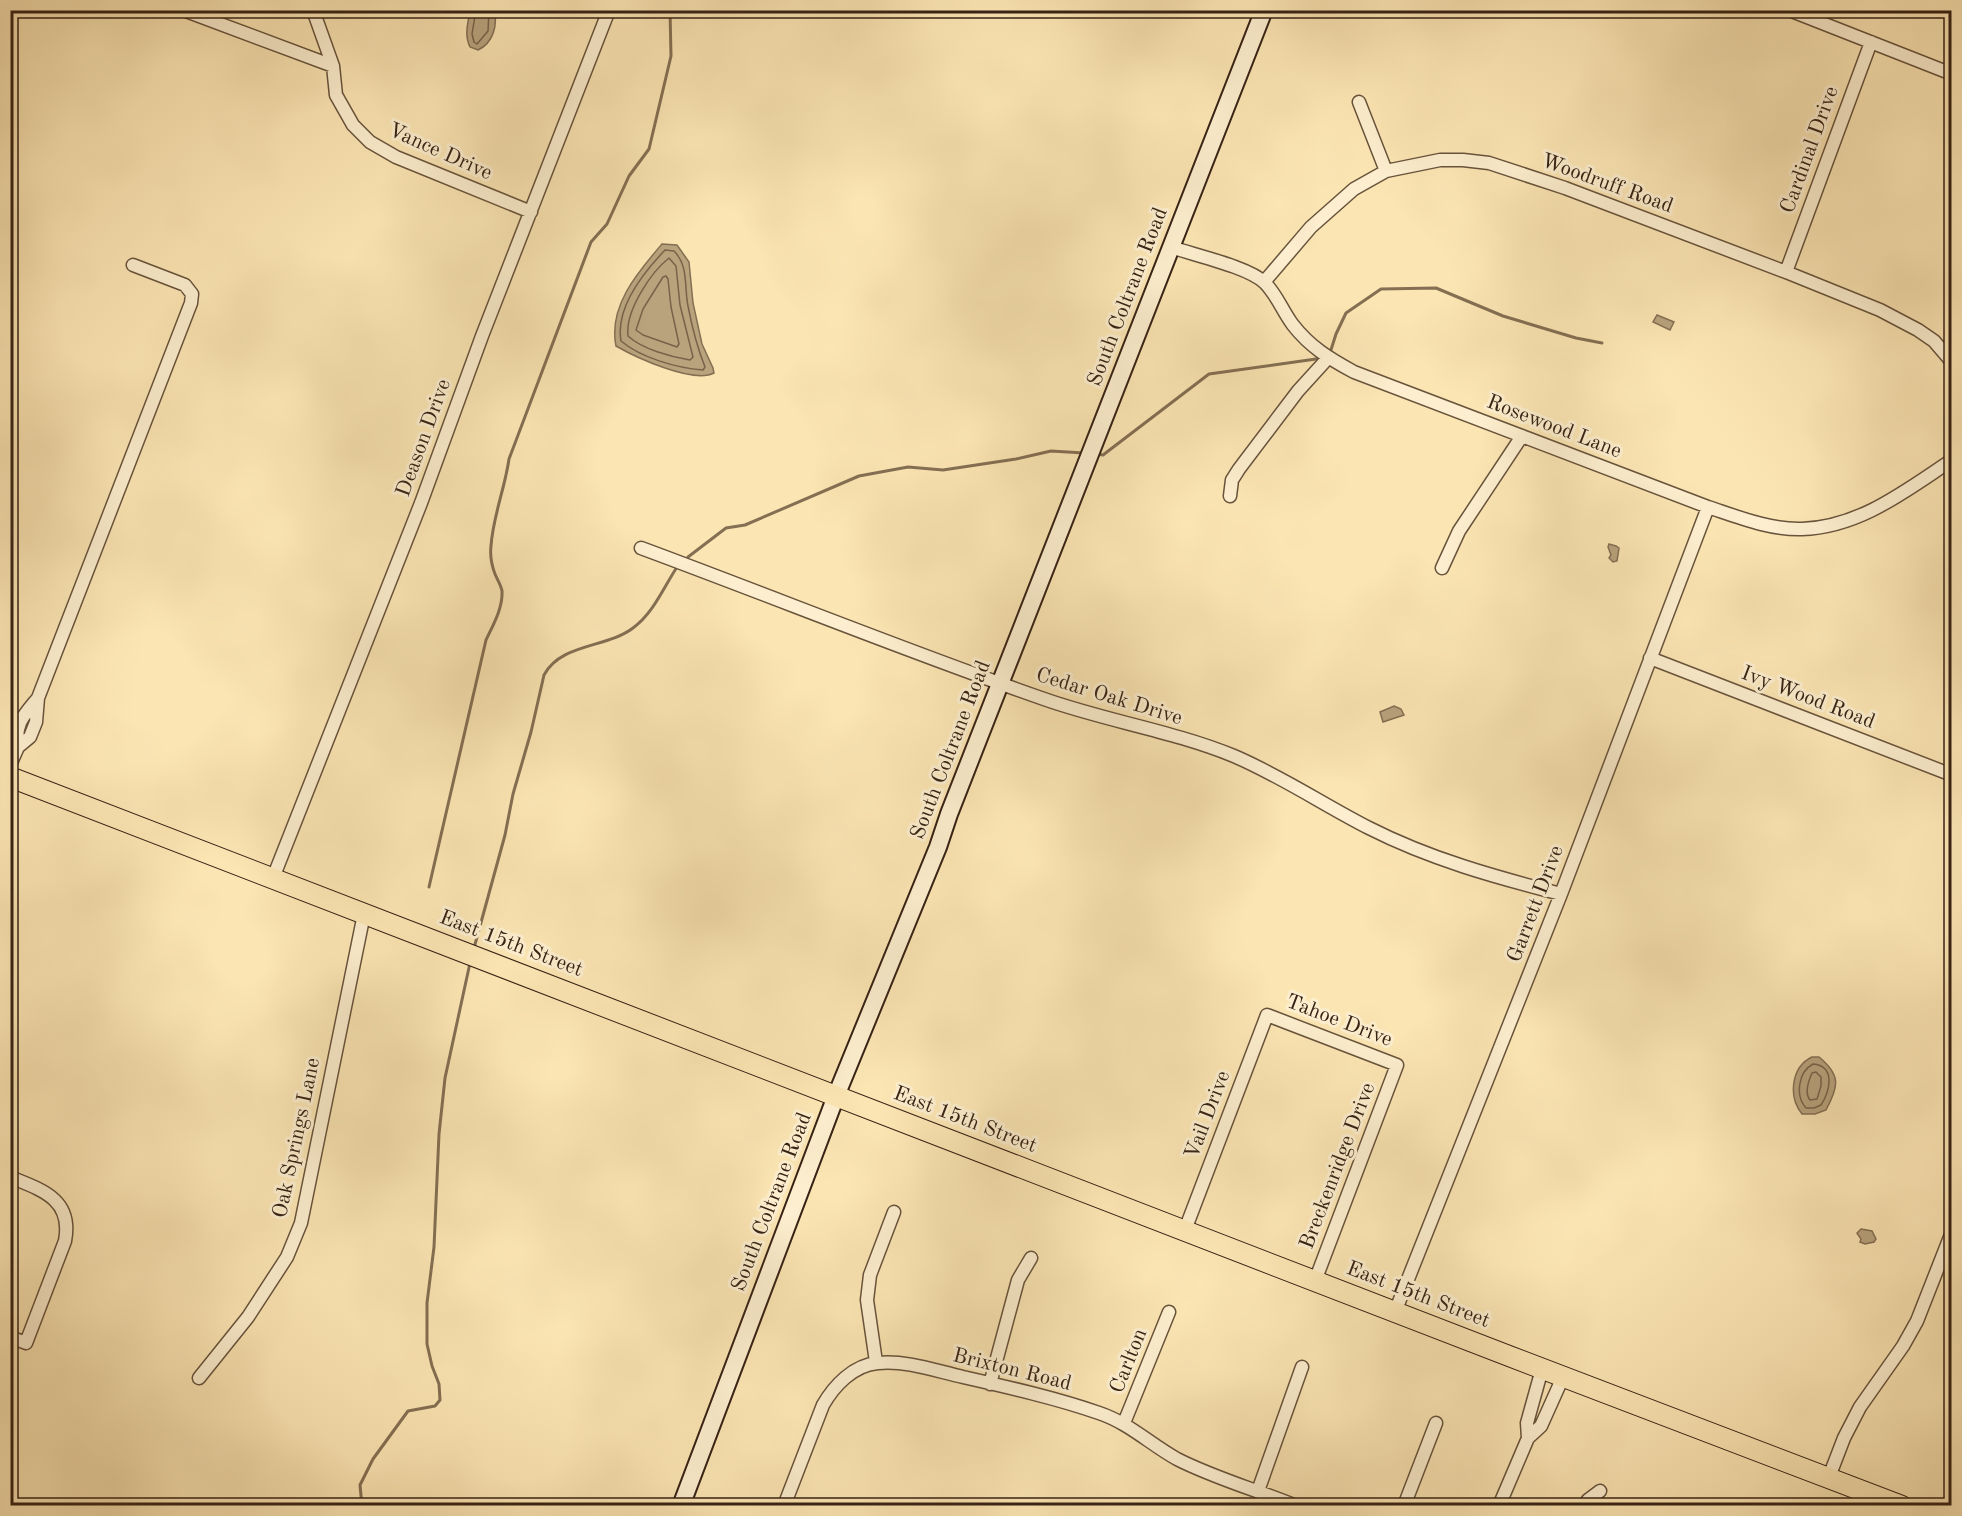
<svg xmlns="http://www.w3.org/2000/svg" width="1962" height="1516" font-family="'Old Standard TT',serif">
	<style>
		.water { fill: #b8a37d; stroke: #846f53; stroke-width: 1.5 }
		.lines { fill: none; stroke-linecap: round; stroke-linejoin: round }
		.shore { stroke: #786249; stroke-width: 1.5 }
		.stream { stroke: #846f53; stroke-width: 3 }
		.street-casing { stroke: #68533c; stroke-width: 15 }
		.secondary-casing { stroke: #372215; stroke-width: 20 }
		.primary-casing { stroke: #372215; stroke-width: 22 }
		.street { stroke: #fceece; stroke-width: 12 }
		.secondary { stroke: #fceece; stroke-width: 16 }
		.primary { stroke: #fbe5b3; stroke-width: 20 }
		.labels { text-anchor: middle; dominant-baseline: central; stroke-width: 6; stroke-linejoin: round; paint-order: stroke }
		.street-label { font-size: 21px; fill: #372215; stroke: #fceece }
	</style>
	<rect width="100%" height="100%" fill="#fbe5b3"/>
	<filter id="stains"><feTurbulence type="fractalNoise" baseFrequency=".00333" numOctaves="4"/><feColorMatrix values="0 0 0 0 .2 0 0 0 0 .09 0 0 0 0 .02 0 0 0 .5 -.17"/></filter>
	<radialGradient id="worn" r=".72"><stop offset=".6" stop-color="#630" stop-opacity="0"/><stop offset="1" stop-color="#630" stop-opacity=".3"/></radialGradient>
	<path class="water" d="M470,11H494C498,25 493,43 478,50L470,47C464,35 468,23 470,11Z
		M662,244L677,245L689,262L693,303L702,344L713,368L714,373C693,384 635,357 616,346C608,306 638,272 662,244Z
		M1657,315L1674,322L1670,330L1653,322Z
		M1609,544L1616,546L1619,548L1617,561L1613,562L1609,558L1611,555L1608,547Z
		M1394,706L1401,709L1404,715L1383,722L1380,712Z
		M1812,1057H1819C1841,1075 1839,1086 1826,1110L1815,1114H1802C1788,1097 1791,1067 1812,1057Z
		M1861,1229L1872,1231L1876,1239L1874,1242L1865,1244L1860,1242L1861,1239L1857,1233Z"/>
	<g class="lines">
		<path class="shore" d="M476,10L472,34L474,42L477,44L488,31L489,10
			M665,250L674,251C689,266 684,287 688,306C692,327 697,347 705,367L703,370C677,368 641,358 621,341C615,308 643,273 665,250Z
			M669,258L676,266L680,305L693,357L690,360C671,357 642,349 628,336C625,311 651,272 669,258Z
			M663,277L666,276L668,279L671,307L679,344L677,347L643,335L636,330L643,309Z
			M1813,1064C1836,1066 1830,1091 1821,1105L1814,1108H1806C1795,1096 1798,1072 1813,1064Z
			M1816,1072L1821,1077V1086L1817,1099L1810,1100C1804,1093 1808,1082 1812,1073Z"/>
		<path class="stream" d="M1330,353L1336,334L1346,313L1381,289L1436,288L1503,316L1576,338L1602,343
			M1097,454L1103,455L1209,374L1323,358
			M688,557L726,528L745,525L859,476L908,467L943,470L1016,459L1051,451L1084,453
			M429,887L486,640C493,625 503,608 502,591C501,585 497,579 495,574C492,566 490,554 491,546C493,516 505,488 509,459L591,242L607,224L629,176L649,149L671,56L670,10
			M474,948L505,835L513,794L531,732L544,675C561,643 607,648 633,628C654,613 664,586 679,564
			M362,1506L360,1485L373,1459L408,1411L435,1406L440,1400L439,1384L432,1366L427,1344V1303L434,1247L439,1134L445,1078L470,963"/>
		<defs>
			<path id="street" d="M183,10L333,66
				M313,10L333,66L336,95L353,125L370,142L396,157L531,212
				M1789,10L1952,74
				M1359,102L1386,171
				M1171,247C1194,255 1249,267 1265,283C1277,295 1283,312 1293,325C1310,347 1330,359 1354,372L1708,507C1738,517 1770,530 1802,529C1860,527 1905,491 1952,460
				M1786,272L1871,42
				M1264,282L1311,227L1354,189L1386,171L1440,160H1463L1489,163L1565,188L1786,272L1880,310L1918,330L1934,341L1952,362
				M1230,496L1232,480L1239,469L1298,391L1328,358
				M641,548C776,598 909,652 1044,699C1106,721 1173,731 1234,756C1281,776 1324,805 1369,828C1430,859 1495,877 1561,894
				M1442,568L1459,531L1522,436
				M1650,658L1952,775
				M18,747C14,724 24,715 38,698
				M10,765L18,747L30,737L36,722L38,698L191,303L192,294L185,285L133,265
				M273,878L421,503L482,336L609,10
				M10,1177C42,1190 73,1199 65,1241L26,1343L10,1337
				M1185,1230L1267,1015L1397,1065L1315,1281
				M1395,1312L1561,894L1708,507
				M876,1362L867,1300L870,1275L894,1212
				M199,1378L248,1317L287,1257L301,1223L364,914
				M990,1384L1018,1280L1031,1258
				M1124,1423L1169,1312
				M1528,1438L1527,1423L1542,1369
				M1829,1477L1844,1438L1860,1407L1903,1346L1917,1321L1952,1232
				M1258,1491L1302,1367
				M784,1506L823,1405C834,1386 853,1365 878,1363C906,1360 936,1371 963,1377C1007,1387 1056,1398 1099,1413C1129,1423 1150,1444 1177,1459C1214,1478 1257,1490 1296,1506
				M1404,1506L1436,1423
				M1499,1506L1528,1438L1541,1426L1563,1377
				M1584,1506L1588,1500L1600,1491"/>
			<path id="secondary" d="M681,1506L836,1096L938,847L949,814L1264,10"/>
			<path id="primary" d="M10,777L1509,1356L1902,1506"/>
		</defs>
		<use href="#street" class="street-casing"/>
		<use href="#secondary" class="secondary-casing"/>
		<use href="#primary" class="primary-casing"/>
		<use href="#street" class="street"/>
		<use href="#secondary" class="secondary"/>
		<use href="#primary" class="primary"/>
	</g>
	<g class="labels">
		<g class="street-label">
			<text transform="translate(1810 150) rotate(-70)">Cardinal Drive</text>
			<text transform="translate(440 152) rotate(24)">Vance Drive</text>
			<text transform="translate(1607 184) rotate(20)">Woodruff Road</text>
			<text transform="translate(1128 297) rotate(-69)">South Coltrane Road</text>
			<text transform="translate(1554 427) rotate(21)">Rosewood Lane</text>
			<text transform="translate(424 438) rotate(-70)">Deason Drive</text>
			<text transform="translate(1109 697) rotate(17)">Cedar Oak Drive</text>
			<text transform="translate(1808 698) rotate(21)">Ivy Wood Road</text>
			<text transform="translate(951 750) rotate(-69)">South Coltrane Road</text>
			<text transform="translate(1536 904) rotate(-69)">Garrett Drive</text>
			<text transform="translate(511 944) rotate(21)">East 15th Street</text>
			<text transform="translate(1339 1021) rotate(21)">Tahoe Drive</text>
			<text transform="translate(1208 1115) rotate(-69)">Vail Drive</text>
			<text transform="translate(965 1120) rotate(21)">East 15th Street</text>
			<text transform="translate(297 1138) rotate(-78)">Oak Springs Lane</text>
			<text transform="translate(1338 1166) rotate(-69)">Breckenridge Drive</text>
			<text transform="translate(772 1202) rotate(-69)">South Coltrane Road</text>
			<text transform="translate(1418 1295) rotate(21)">East 15th Street</text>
			<text transform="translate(1129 1361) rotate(-68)">Carlton</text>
			<text transform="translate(1012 1370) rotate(14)">Brixton Road</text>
		</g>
	</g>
	<rect width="1962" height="1516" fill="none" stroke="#fbe5b3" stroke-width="36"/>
	<rect x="12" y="12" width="1938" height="1492" fill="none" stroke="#372215" stroke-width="3"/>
	<rect x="18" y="18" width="1926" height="1480" fill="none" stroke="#372215" stroke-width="1.5"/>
	<rect width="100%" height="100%" filter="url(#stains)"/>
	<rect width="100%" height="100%" fill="url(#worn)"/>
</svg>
